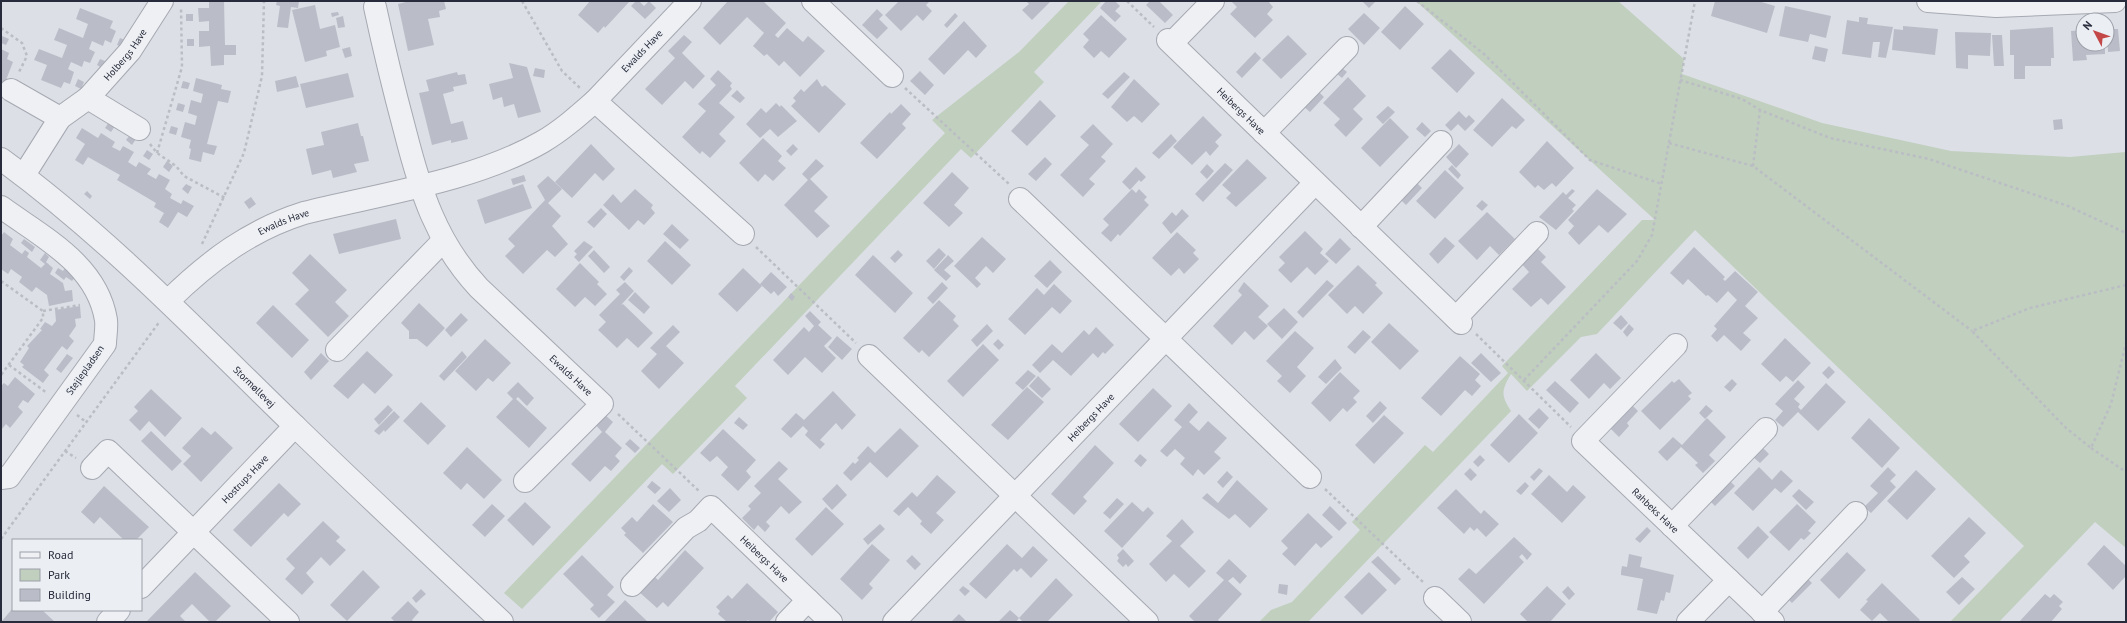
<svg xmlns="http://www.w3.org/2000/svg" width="2127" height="623" font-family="'PT Sans',sans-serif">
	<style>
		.green { fill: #c0cfbe }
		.building { fill: #babdc8 }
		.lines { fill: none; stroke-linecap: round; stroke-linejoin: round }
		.minor-casing { stroke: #a6a9b2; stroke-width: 24 }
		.path { stroke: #bbbdc4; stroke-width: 2.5; stroke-dasharray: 3 3; stroke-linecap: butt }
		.minor { stroke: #eff0f4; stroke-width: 22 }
		.labels { text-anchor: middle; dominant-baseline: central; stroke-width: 3; stroke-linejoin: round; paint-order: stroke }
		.street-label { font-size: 10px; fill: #272b3b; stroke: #ebeef3 }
	</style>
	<rect width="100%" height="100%" fill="#dcdfe5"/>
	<path class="green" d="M1069,1H1102L1034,72L1044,82L971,158L961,149L735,386L747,398L673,474L662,464L522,609L504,593L945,133L932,120L1019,52Z
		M1416,1H1618L1684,59L1682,74L1822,123L1951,151L2070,157L2126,152V548L2095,522L1999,622H1950L2024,546L1695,230L1597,334L1581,337L1527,391L1511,374C1501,391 1501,395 1511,411L1308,622H1259L1271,610L1292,602L1360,530L1352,522L1425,445L1433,452L1508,373L1502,366L1642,220H1655Z"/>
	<path class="building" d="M209,1H224L225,45H236V55H224V65L211,66L210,46L199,47V31H209V21L199,22L198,8H209Z
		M277,1H299L298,8L291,7L288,28L277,27L280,6L276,5Z
		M410,1H444L446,9L439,11L440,17L428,19L434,45L408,51L398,4Z
		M590,1H630L605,28L604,26L598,33L578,15Z
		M636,1H639L644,6L649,1L656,8L645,19L631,6Z
		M728,1H763L786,23L775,35L778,38L787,28L803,42L808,36L825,51L800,77L784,61L779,66L767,54L764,56L753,46L764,33L747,17L720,45L703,28Z
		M899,1H930L926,5L932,11L923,21L917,15L901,31L885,15Z
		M1026,1H1051L1032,20L1022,10L1029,4Z
		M1106,1H1115L1120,6L1115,11L1121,16L1115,22L1100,8Z
		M1150,1H1159L1173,15L1165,23L1146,5Z
		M1231,1H1268L1273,7L1267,14L1273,20L1255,38L1230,14L1237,7Z
		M1362,1H1376L1369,8Z
		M1715,1H1758L1775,6L1767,33L1711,16Z
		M315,5L320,29L335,25L340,47L326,51L327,56L305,62L292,10Z
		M1405,6L1424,24L1400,50L1381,32Z
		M1785,6L1831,16L1826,38L1810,34L1808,42L1779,36Z
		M80,8L113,21L110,28L116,31L111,43L105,40L103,46L92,41L89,49L95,52L90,63L84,61L82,67L71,62L68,69L74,72L70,84L64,82L61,88L41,80L47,65L34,60L39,49L62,58L67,45L54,40L59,28L83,38L88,24L76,19Z
		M877,9L883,15L879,19L888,28L877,39L862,25Z
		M338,12L339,15L332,17L331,13Z
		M955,13L958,16L947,28L944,25Z
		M1364,13L1380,28L1364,45L1348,29Z
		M186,14H193V21H186Z
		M1101,15L1127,39L1109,58L1101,51L1094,58L1083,47L1089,40L1083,34Z
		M343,16L345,27L338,28L336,18Z
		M1859,17L1868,18L1867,24L1893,27L1886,58L1878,57L1880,42H1873L1871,58L1842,54L1847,20L1859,22Z
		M964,21L987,46L976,58L968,50L944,75L928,59Z
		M1903,26L1938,29L1935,55L1892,50L1894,29L1903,30Z
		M2053,27L2054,58H2051V66H2025V79H2014V55H2010V30Z
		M2107,29H2118L2120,51L2108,52Z
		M2083,30V44H2105V54L2086,55L2087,60L2073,61L2071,31Z
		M1955,32L1991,33L1990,56L1968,55V69L1956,68Z
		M684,35L692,42L682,53L705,76L693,89L685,81L662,105L645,89L675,58L668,51Z
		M1288,35L1307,54L1281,79L1262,60Z
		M1992,35H2002L2004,66H1994Z
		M2,36L9,39L6,45L1,43Z
		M120,38L125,40L123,47L117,45Z
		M187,39H194V46H187Z
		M1815,46L1828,49L1825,62L1812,59Z
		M350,47L352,56L345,58L342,49Z
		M1,49L9,53L7,59L13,62L1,93Z
		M1450,49L1475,73L1457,93L1431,68Z
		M1255,52L1261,58L1242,78L1236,72Z
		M100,59L105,61L102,68L97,65Z
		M509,63L527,67L541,112L518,118L514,104L504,107L502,97L493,100L489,84L513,78Z
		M1341,67L1347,72L1342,78L1336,73Z
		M535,68L545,70L544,78L533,76Z
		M718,70L732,83L730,86L732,89L719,103L735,117L719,134L726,141L710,158L702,151L700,154L682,137L706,111L698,104L716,85L710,79Z
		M920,71L934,85L925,95L910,81Z
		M457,72L458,75L465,74L467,84L453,87L454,91L443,94L451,124L463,121L468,139L451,143V140L432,145L419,93L429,91L426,80Z
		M1124,72L1130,77L1108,99L1102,94Z
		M348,73L354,97L306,108L300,84Z
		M296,76L299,87L277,92L275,81Z
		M1348,77L1366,96L1353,109L1363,119L1346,137L1334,125L1340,119L1323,103Z
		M196,78L222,85L221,89L231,91L228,103L218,101L207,144L217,146L214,155L203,152L201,162L189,159L191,149L189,148L191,140L181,137L185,122L195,125L197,116L188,113L191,100L201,103L203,94L193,91Z
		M78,79L84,82L81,89L75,86Z
		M817,79L822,87L825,85L846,104L819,133L791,106L796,101L793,98L801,89L804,92Z
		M1134,79L1160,104L1142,123L1134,116L1127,122L1111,107Z
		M183,81L190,83L188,89L181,88Z
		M737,90L745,98L740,103L731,96Z
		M1318,91L1324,97L1310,112L1303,106Z
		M1502,98L1525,120L1516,129L1512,126L1492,147L1473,130Z
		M1040,100L1056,116L1027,146L1011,131Z
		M178,103L185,105L183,112L176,110Z
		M776,103L780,107L781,105L797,121L778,137L770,129L760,138L746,124L761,108L766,113Z
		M901,104L911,114L902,124L906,128L877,159L860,143L890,112L891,114Z
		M1388,106L1395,112L1383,124L1376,117Z
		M1459,111L1466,118L1469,115L1475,121L1465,131L1458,124L1451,131L1445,125Z
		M1203,116L1222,135L1215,142L1219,146L1210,156L1206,151L1192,165L1173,147Z
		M1390,118L1409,137L1380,167L1361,148Z
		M2062,119L2063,129L2054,130L2053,120Z
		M109,122L115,126L111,132L105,128Z
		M1422,122L1431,131L1425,137L1416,129Z
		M358,123L361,136H363L369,161L354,164L357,172L333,178L331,170L312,175L306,149L324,145L321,132Z
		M1093,124L1113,144L1101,157L1106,161L1089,179L1095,184L1083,197L1060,175L1089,145L1080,137Z
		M171,126L178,128L176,135L169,133Z
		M82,128L98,138L101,133L115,142L112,147L120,151L123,146L134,152L128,162L136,167L139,162L151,169L147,174L156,179L159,174L170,180L165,189L172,194L170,198L181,204L183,200L194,206L187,217L178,212L168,228L159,222L164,213L154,207L156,203L117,180L120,175L88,157L83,165L75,160L85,144L76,138Z
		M1171,134L1177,141L1159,159L1152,153Z
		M130,135L136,139L132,145L126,140Z
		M763,138L782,156L778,161L786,168L773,181L765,174L758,182L739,163Z
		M1547,141L1574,168L1556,187L1552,183L1544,190L1538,185L1535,188L1519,172Z
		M591,144L615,169L603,181L595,173L572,198L555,182Z
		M793,144L798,149L791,156L786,151Z
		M1459,144L1469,154L1456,168L1446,157Z
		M147,150L153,154L149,160L143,156Z
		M1045,157L1052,164L1036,181L1028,174Z
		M816,159L824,166L810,179L828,197L814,211L830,226L817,238L784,205L808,180L802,174Z
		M1247,159L1267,178L1236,207L1226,198L1231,193L1222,185Z
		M167,161L173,166L169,172L163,167Z
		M1225,163L1233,170L1203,202L1195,194Z
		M1207,164L1214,171L1207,179L1200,172Z
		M1452,165L1461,175L1458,179L1448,169Z
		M1136,167L1146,177L1141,182L1139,180L1130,190L1122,182Z
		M1445,170L1464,188L1435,219L1416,201Z
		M952,172L969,188L954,205L963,213L949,227L923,203Z
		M524,175L526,181L513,185L511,179Z
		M548,176L562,189L548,203L561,216L552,226L568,244L555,257L547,250L523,274L505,256L515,246L508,239L545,200L537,186Z
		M1416,182L1422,188L1406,205L1400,199Z
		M186,184L192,187L188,194L182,189Z
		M523,184L532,208L485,224L477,200Z
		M635,189L653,205L651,208L655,213L644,225L638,220L629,230L603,205L613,194L621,203Z
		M1132,189L1136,193L1139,189L1147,197L1144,200L1149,205L1120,236L1118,234L1111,242L1101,233L1109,225L1103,219Z
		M1572,189L1575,191L1568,198L1576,205L1572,209L1574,211L1556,230L1539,217L1563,192L1566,195Z
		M1597,189L1627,214L1608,233L1599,225L1579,245L1568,233L1574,226L1568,220Z
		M87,191L92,196L90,199L84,194Z
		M251,197L256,204L249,209L244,202Z
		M1482,200L1488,205L1482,211L1476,206Z
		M601,208L607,214L594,228L587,222Z
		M1182,209L1189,216L1171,234L1162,223L1172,212L1176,216Z
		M1487,212L1515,239L1499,255L1490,246L1477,260L1458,241Z
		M396,219L401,239L339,254L333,234Z
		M672,224L689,240L680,249L663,234Z
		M1305,231L1323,249L1320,253L1329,261L1315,275L1307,267L1291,283L1278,270L1285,263L1279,257Z
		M4,232L13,239L10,245L22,254L25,250L29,253L27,257L41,268L45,264L40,260L45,253L49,257L46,262L53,268L50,274L63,283L65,291L72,290L73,301L49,306L47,295L36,287L32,292L19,282L22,277L11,269L8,274L1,269V236Z
		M1177,232L1196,250L1193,253L1199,259L1184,274L1179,268L1171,276L1152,258Z
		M982,237L1006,259L993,273L986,266L975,278L981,284L977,288L954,266Z
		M1445,237L1455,246L1438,264L1429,254Z
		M1340,238L1351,249L1336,264L1325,254Z
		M24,239L35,247L32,252L21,243Z
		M584,241L593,247L579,262L574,257L577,254L574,251Z
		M665,241L691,265L672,285L647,261Z
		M1536,247L1546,257L1541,262L1566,287L1548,305L1541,298L1531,307L1512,289L1529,272L1520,262Z
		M1694,247L1725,277L1723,279L1725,281L1735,271L1758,292L1745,306L1758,318L1743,333L1751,340L1741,351L1724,335L1717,342L1711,336L1717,329L1714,326L1737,300L1728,291L1717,303L1708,295L1706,296L1688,279L1683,285L1670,273Z
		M939,248L946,255L934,269L926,261Z
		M594,250L610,267L604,273L588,256Z
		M898,250L903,255L895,263L890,258Z
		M310,254L347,290L335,302L349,316L328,337L295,304L309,290L292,273Z
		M873,255L913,293L895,313L855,275Z
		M948,255L954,261L944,270L951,276L946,281L934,270Z
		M1050,260L1062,272L1047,288L1034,276Z
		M580,263L599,282L597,284L607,294L595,306L585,297L575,307L556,289Z
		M1358,265L1377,283L1375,285L1383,293L1363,314L1355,306L1347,314L1328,295Z
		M629,267L633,271L624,281L620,277Z
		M58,268L63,271L65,268L76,276L72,281L66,277L64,280L55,273Z
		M743,268L762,286L737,312L718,294Z
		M771,272L787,287L778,296L774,291L771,294L760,284Z
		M1327,280L1334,286L1303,318L1297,312Z
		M625,282L634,291L621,305L623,304L653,333L638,348L627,338L617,348L598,330L606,322L599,315L620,294L616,290Z
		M942,282L948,288L933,304L927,298Z
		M1244,282L1269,306L1258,317L1268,326L1254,340L1245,331L1232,345L1213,326L1242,295L1238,291Z
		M1054,284L1072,301L1060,314L1052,307L1025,335L1008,319L1037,288L1044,295Z
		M635,292L650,307L644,314L628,300Z
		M791,293L795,297L792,301L788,297Z
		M939,300L956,316L953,320L959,326L929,357L922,350L919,353L903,338Z
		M419,303L445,328L427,347L417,339H409V331L401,323Z
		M273,305L309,340L292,358L256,323Z
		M80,306L81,318L75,319L76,326L69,336L74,341L67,350L62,346L44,370L49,375L43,383L22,367L24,365L20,362L29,348L27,346L42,330L40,329L45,322L52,326L56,321L55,310Z
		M1284,308L1298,322L1282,339L1267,324Z
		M810,311L821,322L818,325L832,338L824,346L836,358L822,373L805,357L788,375L773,360L804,327L809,332L814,326L805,316Z
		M461,313L468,320L451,337L445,330Z
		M1621,315L1628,323L1621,330L1613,323Z
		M1389,323L1419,351L1400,370L1371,342Z
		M987,324L993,331L977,347L971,340Z
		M1629,324L1634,329L1627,337L1623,332Z
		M673,325L680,332L666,346L684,363L659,389L641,371L657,354L650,348Z
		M1096,327L1114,345L1105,354L1103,352L1098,358L1093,353L1071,376L1053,360L1040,373L1032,365L1052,344L1062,353L1084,330L1089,335Z
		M1363,330L1371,337L1355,354L1347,347Z
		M1295,331L1314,348L1297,367L1306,376L1290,393L1277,381L1282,376L1266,361Z
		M837,336L852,349L842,360L828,347Z
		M1785,338L1811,363L1793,382L1786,376L1780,382L1761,364Z
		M485,339L511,363L493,382L488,378L476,391L455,371Z
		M998,339L1004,345L999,350L993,344Z
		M983,344L999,360L963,397L947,381Z
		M367,351L393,375L375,394L363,383L348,399L333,386Z
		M462,351L467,357L444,381L439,376Z
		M321,353L329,361L311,380L304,372Z
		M1481,353L1501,373L1491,382L1471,363Z
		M1596,353L1621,378L1610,389L1604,383L1589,399L1570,380Z
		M67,354L73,358L61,373L56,369Z
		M1460,356L1480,374L1475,380L1481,386L1472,396L1465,390L1441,416L1421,398Z
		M1335,359L1342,368L1326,384L1318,377Z
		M1829,366L1835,372L1828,379L1822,373Z
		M1028,370L1036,376L1023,390L1015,383Z
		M1340,372L1360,391L1353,398L1357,402L1347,412L1343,408L1330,422L1311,403Z
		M1038,376L1051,389L1042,398L1029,386Z
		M15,377L35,394L28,403L23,400L18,407L23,412L10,428L6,424L1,430V386L4,383L8,386Z
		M1679,379L1692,393L1688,396L1691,399L1660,430L1641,411L1672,381L1674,383Z
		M1732,379L1737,384L1730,392L1724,387Z
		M1798,380L1805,387L1794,399L1800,404L1798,407L1801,410L1826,383L1846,402L1818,431L1798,412L1783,427L1775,420L1783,411L1775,404Z
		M1555,381L1579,403L1570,413L1546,390Z
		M518,382L534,398L527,406L518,397L516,399L547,428L529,448L496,417L513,399L507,393Z
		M1027,387L1044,402L1008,440L991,425Z
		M1153,388L1172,406L1138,442L1119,424Z
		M151,389L182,418L165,437L149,421L140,431L129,420L138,411L134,407Z
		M833,391L856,415L842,430L836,423L820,440L825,444L820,449L805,435L808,431L803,426L791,438L781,429L796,413L804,420Z
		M1380,401L1387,408L1373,423L1366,416Z
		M421,402L446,426L428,445L403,421Z
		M1189,403L1198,412L1189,422L1199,431L1208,421L1227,438L1214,452L1221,458L1204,475L1198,469L1193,476L1180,464L1185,458L1175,449L1167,457L1160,451L1182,427L1174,420Z
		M388,405L393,410L379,425L374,419Z
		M1632,405L1638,411L1627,423L1629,426L1619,437L1609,427Z
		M1706,405L1713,411L1705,419L1699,413Z
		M1539,408L1549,418L1539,429L1528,419Z
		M394,411L400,417L385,432L384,430L379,435L374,431Z
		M603,413L613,422L605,432L622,448L615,456L620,461L611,471L605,466L590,482L571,464L602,432L594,423Z
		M1519,414L1538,433L1509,463L1490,445Z
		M1384,415L1404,433L1374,464L1355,445Z
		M739,417L748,425L743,430L734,423Z
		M1707,418L1726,437L1709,455L1715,461L1703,473L1695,465L1698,463L1681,447L1667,461L1658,452L1673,437L1682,445Z
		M1869,418L1900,448L1882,468L1851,438Z
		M202,427L211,435L215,431L233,448L201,482L183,464L191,456L182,448Z
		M900,428L919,446L887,478L870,462L851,481L843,473L853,462L855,464L859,460L857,458L868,446L875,453Z
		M723,429L756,460L746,471L751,477L738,491L721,475L728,467L717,456L710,462L700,453Z
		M151,431L182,461L172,471L141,441Z
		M630,439L640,448L635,453L625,444Z
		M1095,445L1114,463L1083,497L1087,501L1074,515L1051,494Z
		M467,447L502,480L484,499L467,483L461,490L443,473Z
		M1762,447L1769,454L1760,463L1753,457Z
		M1140,454L1147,460L1141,467L1134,461Z
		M1480,455L1485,460L1478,467L1473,462Z
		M779,461L788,469L778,479L802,502L789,514L781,506L766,522L770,526L765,532L758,525L754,530L742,518L751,509L748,506L761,493L754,486Z
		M1759,467L1772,480L1781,470L1793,481L1781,493L1775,488L1753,511L1734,493Z
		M1888,467L1896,475L1890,481L1896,487L1871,513L1864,507L1878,493L1870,486Z
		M1470,468L1477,475L1471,481L1464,474Z
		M1539,468L1543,471L1534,481L1530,477Z
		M1916,470L1936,489L1907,520L1887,501Z
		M1227,471L1233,477L1223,488L1217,482Z
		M937,475L956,492L936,513L944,520L931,534L920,524L922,521L908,507L899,516L893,511L912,492L917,497Z
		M1549,475L1567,492L1573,485L1586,497L1562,523L1531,494Z
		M1237,480L1268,509L1250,528L1235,514L1229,519L1202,498L1207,493L1218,503Z
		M1729,480L1735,486L1715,506L1709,500Z
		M652,481L661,488L655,494L647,487Z
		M1525,482L1529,486L1521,495L1516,491Z
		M279,483L301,504L288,517L284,513L251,547L233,530Z
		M837,484L847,495L832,510L822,499Z
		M104,486L149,527L136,540H124L100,517L94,524L81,512Z
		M670,488L681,500L669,512L657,501Z
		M1456,489L1481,514L1484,510L1499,524L1486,537L1477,528L1474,531L1470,527L1464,534L1437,508Z
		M1799,489L1814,502L1806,510L1792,496Z
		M1117,498L1124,504L1110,519L1103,513Z
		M525,502L551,527L533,546L507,520Z
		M1132,502L1143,512L1148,507L1154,513L1122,548L1104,531Z
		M492,504L505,516L485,537L472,525Z
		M653,504L673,522L643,553L624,535L626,533L621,528L632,517L637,522Z
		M1797,504L1816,522L1808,531L1811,533L1804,540L1801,538L1789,551L1769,532Z
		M1330,506L1347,523L1339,531L1322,515Z
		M826,507L844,524L812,556L795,539Z
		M1308,513L1333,537L1321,548L1316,543L1295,566L1282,554L1288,548L1281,541Z
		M1969,517L1986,533L1964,556L1970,562L1954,578L1931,556Z
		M1182,519L1194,532L1180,546L1206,571L1189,588L1174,574L1166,582L1149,564L1172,541L1166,536Z
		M323,521L340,537L336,541L346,550L330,566L321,557L306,573L314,582L302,595L285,579L295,568L286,559Z
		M880,524L885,529L868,545L863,539Z
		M1758,526L1769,537L1748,559L1737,548Z
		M1647,527L1651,531L1640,543L1635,539Z
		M1514,537L1532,554L1527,560L1522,554L1519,557L1524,562L1484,604L1458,579L1469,568L1476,574Z
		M872,544L890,560L869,584L873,588L862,600L840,579Z
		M1007,544L1022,558L1033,546L1048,560L1031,578L1021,568L1017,572L1014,569L986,599L969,584Z
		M2104,545L2126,566V576L2113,590L2087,564Z
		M1123,549L1134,561L1128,567L1126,564L1123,567L1117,561L1119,558L1117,555Z
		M685,550L704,568L668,607L663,602L657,608L638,591L653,575L658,580Z
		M1847,552L1866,570L1839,599L1820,580Z
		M1629,554L1642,557L1640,567L1674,575L1670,593L1666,592L1664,601L1661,600L1657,614L1637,610L1643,579L1621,575V572L1622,566L1627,567Z
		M582,555L614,587L607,595L615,602L599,618L590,609L594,605L563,574Z
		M912,555L921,564L915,570L906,561Z
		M1378,556L1401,579L1395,585L1371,562Z
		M1229,559L1247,576L1240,584L1233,577L1228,581L1242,594L1218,620L1220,622H1195L1189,616L1224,580L1216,573Z
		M363,570L380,587L347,621L330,605Z
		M195,572L231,606L215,622H210L192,604L180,616L186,622H146Z
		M1369,572L1387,590L1362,615L1344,597Z
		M1806,577L1812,583L1792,603L1786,597Z
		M1962,577L1975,589L1959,605L1946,592Z
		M1056,578L1073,595L1047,622H1023L1019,618Z
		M747,583L778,612L769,622H750L748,620L746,622H727L718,614L720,611L716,607L728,595L732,599Z
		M1882,583L1920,620L1918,622H1889L1880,613L1872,621L1860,610L1868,601L1866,600Z
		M1279,584L1288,585L1287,595L1278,593Z
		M963,586L970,591L965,596L959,590Z
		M1547,586L1566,604L1550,622H1528L1520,614Z
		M1568,586L1575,594L1569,600L1562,592Z
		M421,589L426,594L416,603L412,598Z
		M2045,594L2050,598L2054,594L2063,602L2059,606L2062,609L2051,622H2019Z
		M625,600L648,622H604Z
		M408,601L419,612L412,620L414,622H395L391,618Z
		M13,608V610H42L55,622H1Z
		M1010,610L1019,618L1016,622H998Z
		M959,614L967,622H951Z"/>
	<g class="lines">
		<defs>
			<g id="minor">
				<path d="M690,1L595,101L743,234"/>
				<path d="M813,1L892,76"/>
				<path d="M1928,1L1996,6L2115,1"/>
				<path id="s1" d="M375,7C384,49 394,90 405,131C420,190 436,242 479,288L602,404L525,481"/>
				<path id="s2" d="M1168,40L1461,323"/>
				<path d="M1172,43L1213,1"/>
				<path d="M11,90L60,118"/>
				<path d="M88,98L139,129"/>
				<path d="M1264,133L1347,48"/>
				<path id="s3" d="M1,159C108,237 200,334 295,426C363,492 433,557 502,622"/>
				<path id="s4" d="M24,175L60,118L88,98L130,51L162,1"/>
				<path d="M1020,199L1310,477"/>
				<path d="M1,207C42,237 97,264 106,320C107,328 105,337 105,344L9,477L1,478"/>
				<path d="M1361,227L1441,142"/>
				<path id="s5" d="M169,300C209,261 250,230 304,213C380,194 474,181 542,142C561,131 578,116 595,101"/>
				<path d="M1456,318L1537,233"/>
				<path id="s6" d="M1676,345L1583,441L1773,622"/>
				<path d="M337,350L443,241"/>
				<path d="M869,356L1147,622"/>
				<path d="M92,468L108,451L288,622"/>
				<path d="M1672,526L1766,429"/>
				<path id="s7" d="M632,585L686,528L698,521L711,507L831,622"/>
				<path id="s8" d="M141,587L295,426"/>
				<path d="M1435,598L1460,622"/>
				<path d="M1762,612L1856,513"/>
				<path d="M108,622L119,610"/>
				<path d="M787,622L808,600"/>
				<path id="s9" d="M894,622L1315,183"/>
				<path d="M1688,622L1729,580"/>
			</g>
		</defs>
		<use href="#minor" class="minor-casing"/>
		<path class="path" d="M522,1L562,71L580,88
			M1127,1L1154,27
			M1417,1L1484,54L1590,160L1662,184
			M1,28L22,43L27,56L19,72
			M1680,80L1742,99L1760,110L1830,138L1929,159L2068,206L2126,233
			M905,88L1009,184
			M1669,143L1753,166L1972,331
			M150,144L157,153L176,166L184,176L225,198
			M157,153L182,67L181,7
			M1753,166L1760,110
			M202,244L244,153L262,76L264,1
			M756,247L856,343
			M1,281L43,311V318L1,375
			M2126,285L2030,308L1972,331L2066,428L2091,448L2111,404L2126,343
			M43,311L80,305
			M1476,334L1571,427
			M9,365L47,393
			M1524,380L1637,261L1652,235L1695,1
			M618,414L700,492
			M77,415L86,422
			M2091,448L2126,472
			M65,451L76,458
			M1325,489L1424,583
			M1,539L160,321"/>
		<use href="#minor" class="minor"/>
	</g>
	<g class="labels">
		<g class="street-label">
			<text transform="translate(642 51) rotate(-46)">Ewalds Have</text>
			<text stroke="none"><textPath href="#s4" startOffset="159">Holbergs Have</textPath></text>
			<text stroke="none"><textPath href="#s2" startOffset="102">Heibergs Have</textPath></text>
			<text stroke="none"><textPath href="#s5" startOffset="140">Ewalds Have</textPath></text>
			<text transform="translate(85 370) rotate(-55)">Stejlepladsen</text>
			<text stroke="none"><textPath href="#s1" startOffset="430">Ewalds Have</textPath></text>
			<text stroke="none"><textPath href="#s3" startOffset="341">Stormøllevej</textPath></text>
			<text stroke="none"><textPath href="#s9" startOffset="284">Heibergs Have</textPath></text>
			<text stroke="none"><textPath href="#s8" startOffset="150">Hostrups Have</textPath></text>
			<text stroke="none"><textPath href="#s6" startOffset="234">Rahbeks Have</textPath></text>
			<text stroke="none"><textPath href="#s7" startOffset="186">Heibergs Have</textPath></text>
		</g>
	</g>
	<rect width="2127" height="623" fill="none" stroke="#272b3b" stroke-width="4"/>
	<rect x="12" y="539" width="130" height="72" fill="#ebeef3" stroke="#9da0a9"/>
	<rect x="20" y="552" width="20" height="6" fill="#eff0f4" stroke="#9da0a9"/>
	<text x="48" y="559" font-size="12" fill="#272b3b">Road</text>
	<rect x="20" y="569" width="20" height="12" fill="#c0cfbe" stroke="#9da0a9"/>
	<text x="48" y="579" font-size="12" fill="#272b3b">Park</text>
	<rect x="20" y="589" width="20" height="12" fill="#babdc8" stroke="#9da0a9"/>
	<text x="48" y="599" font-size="12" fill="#272b3b">Building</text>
	<g transform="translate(2095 32) rotate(311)"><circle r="19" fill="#ebeef3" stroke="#9da0a9"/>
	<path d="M0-3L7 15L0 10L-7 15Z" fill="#c44748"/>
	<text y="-6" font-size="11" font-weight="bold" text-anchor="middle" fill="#272b3b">N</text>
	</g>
</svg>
